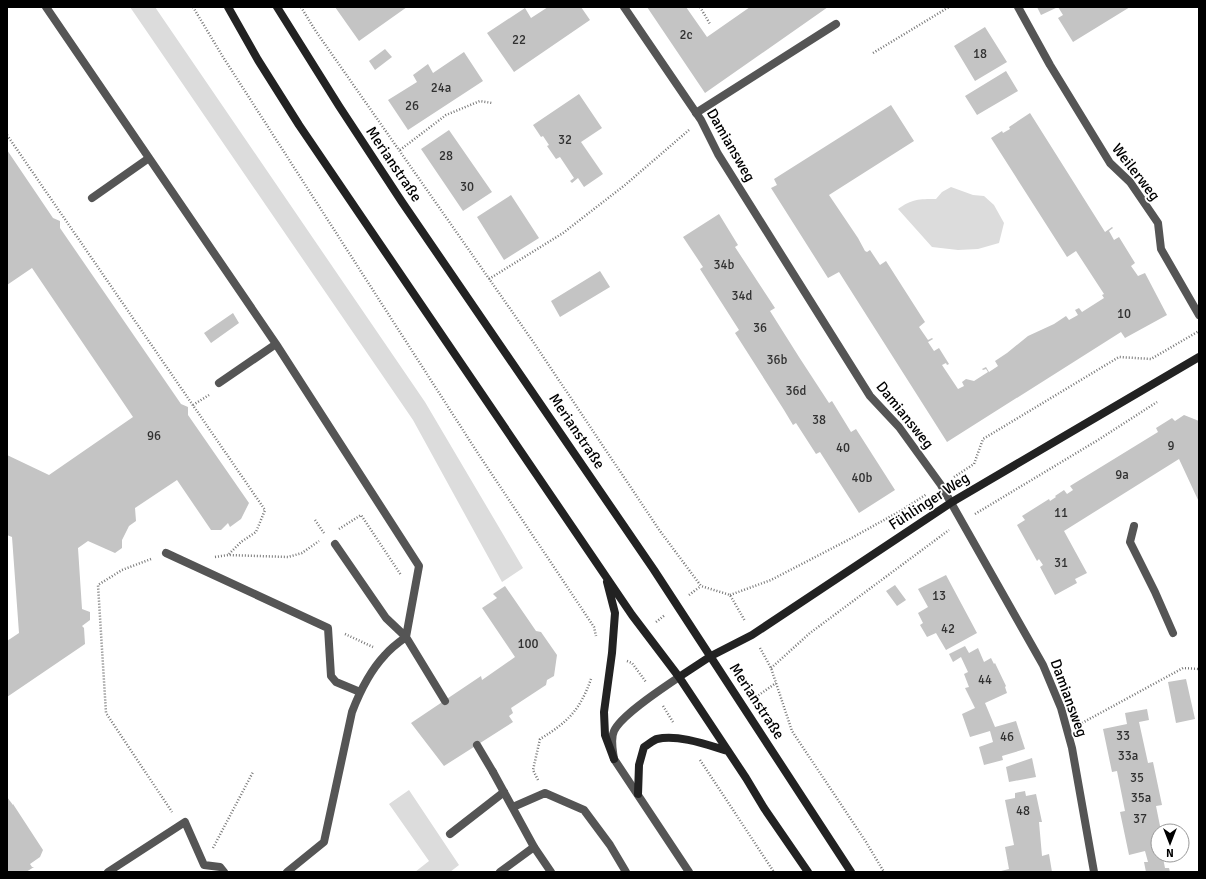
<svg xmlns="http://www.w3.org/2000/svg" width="1206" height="879" font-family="Signika,sans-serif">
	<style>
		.green { fill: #dcdcdc }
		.building { fill: #c4c4c4 }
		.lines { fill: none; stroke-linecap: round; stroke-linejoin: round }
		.path { stroke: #777; stroke-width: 2.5; stroke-dasharray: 1 2; stroke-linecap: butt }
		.lane { stroke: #555; stroke-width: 8 }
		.street { stroke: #555; stroke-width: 8 }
		.secondary { stroke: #222; stroke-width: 8 }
		.labels { text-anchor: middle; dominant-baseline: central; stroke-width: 3.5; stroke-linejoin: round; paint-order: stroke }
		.number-label { font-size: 13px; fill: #313131 }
		.street-label { font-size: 15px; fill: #000; stroke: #fff }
	</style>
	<rect width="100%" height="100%" fill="#fff"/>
	<path class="green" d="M130,7H155L425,402L523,568L502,582L413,420Z
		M951,187L973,195L984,196L994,205L1004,223L999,243L978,249L958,250L932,247L898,209C912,199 919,199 936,199L942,192Z
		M409,790L459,865L450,872H415L429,861L389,804Z"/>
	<path class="building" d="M335,7H407L359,41Z
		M548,7H581L590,20L514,72L487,33L525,8L531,18Z
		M647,7H686L707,37L750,7H828L705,93Z
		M1037,7H1130L1073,42L1058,18L1063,15L1058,7L1041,15Z
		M985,27L1007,62L975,81L954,46Z
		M385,49L392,57L375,70L369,61Z
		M464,52L483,81L408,130L388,100L417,82L413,75L428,64L433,73Z
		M1006,71L1018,91L977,115L965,96Z
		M579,94L602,128L581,142L603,174L584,187L578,178L572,183L570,181L574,178L560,157L556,159L547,146L549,145L543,136L541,137L533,125Z
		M891,105L914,141L829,195L858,238L865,251L867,252L870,250L880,265L886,261L925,322L919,327L928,340L932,338L933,339L928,342L934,351L939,348L949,364L947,365L946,363L942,365L958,389L964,386L962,382L966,379L974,381L988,372L986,369L983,370L982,369L986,367L989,372L998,366L995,361L1007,353L1028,336L1054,324L1066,316L1069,320L1078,315L1075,310L1079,308L1082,312L1104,298L1102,295L1104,294L1076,251L1067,257L991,138L1002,131L1003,133L1010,129L1009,127L1030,113L1105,232L1112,227L1113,228L1109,231L1114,240L1119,237L1135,263L1131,266L1138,276L1145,273L1167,315L1125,338L1121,332L947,442L839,272L828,278L771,188L777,185L774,179Z
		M449,130L492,192L463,211L421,149Z
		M7,150L53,218L60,221V228L181,404L188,407V415L249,503L241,519L230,527L228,523L221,530H211L177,480L135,508L136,521L129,526L122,540V548L115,553L88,541L78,548L82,609L90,612V620L82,626L84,628L85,644L7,697V641L19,633L12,537L7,535V455L49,475L133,417L32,268L7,285Z
		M511,195L539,238L504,260L477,217Z
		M719,214L738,245L735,247L775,308L770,311L799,357L829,403L832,401L851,432L856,429L895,490L859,513L820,452L816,454L796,423L793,425L784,410L735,333L739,330L700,269L703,267L683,237Z
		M600,271L610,287L560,317L551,301Z
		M233,313L239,323L211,343L204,333Z
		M1184,415L1199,421V502L1179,459L1064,531L1087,573L1075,579L1077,583L1055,595L1040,567L1043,565L1039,559L1037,561L1017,525L1025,520L1022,516L1049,499L1050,501L1056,497L1055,496L1064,490L1067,494L1073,490L1070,486L1158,432L1156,428L1172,418L1175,421Z
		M946,575L977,633L946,650L936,633L927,637L920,625L923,623L918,613L928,607L918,589Z
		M895,585L906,600L897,606L886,591Z
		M505,586L536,631L541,632L557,655L554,676L547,680L546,685L511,708L513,713L509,716L513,722L444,766L411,723L481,676L482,680L515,657L482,608L497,598L493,594Z
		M965,646L969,653L978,648L984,662L991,658L994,664L995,663L1006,686L1005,687L1007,693L985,703L995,727L1016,721L1025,749L1002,756L1003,760L984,765L979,747L993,742L990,731L970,737L962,714L975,708L965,688L969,687L964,674L968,672L961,657L953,662L949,654Z
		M1186,679L1195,719L1176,723L1168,682Z
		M1147,709L1149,720L1139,722L1148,763L1153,762L1162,805L1156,806L1161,831H1158V855H1166V858H1163L1165,868H1169L1170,872H1146L1144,862H1148L1145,851L1129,855L1120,812L1125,811L1117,771L1112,772L1103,729L1127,724L1125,713Z
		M1032,758L1036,777L1009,782L1006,767Z
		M1025,791L1026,796L1036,794L1042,822H1039L1042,856L1049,854L1052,872H997L1009,869L1005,847L1014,845L1005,800L1015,798V793Z
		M7,797L13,805V804L43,850L40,857L30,864L32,867H34L26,872H7Z"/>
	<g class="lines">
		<path class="path" d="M193,7L223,57L479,455L594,627L596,636
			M301,7L315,30L534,343L660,531L701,586L730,595L745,621
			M700,7L710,24
			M873,53L949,7
			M7,135L265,510L256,532L241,542L228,555
			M400,150L446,115L480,101L492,103
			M489,279L563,233L625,185L689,130
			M193,405L209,395
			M954,477L974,464L983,439L1119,357L1151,359L1199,331
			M975,514L1098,440L1157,402
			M315,520L324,533
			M339,529L361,515L401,575
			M215,557L228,555L288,557L302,553L319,541
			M151,559L122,570L98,585L106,713L172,812
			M689,595L701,586
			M730,595L771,580L848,540L902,510L927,494
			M656,622L665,615
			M345,634L373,647
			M760,648L771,668L792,731L866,842L884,872
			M627,661L632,663L646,682
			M771,668L810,633L949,530
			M756,697L776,683
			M663,706L673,722
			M1082,723L1183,668L1199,669
			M700,760L774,872
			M538,780L533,770L540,739C568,722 580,710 591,679
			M213,848L253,772"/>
		<path class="lane" d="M46,7L276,344L419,566L406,637L445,701
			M696,113L836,24
			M92,198L149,158
			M219,383L276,344
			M1134,526L1130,542L1155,592L1173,633
			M166,553L328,628L331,676L336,682L360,692
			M477,745L493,772
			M513,807L545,793L584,810L610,845L626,872
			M450,834L504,792
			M108,872L185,822L204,865L220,867L224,872
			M287,872L324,842L352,712C360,691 369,672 385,655C391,648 399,642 406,637L386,618L335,544
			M500,872L534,847"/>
		<path class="street" d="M624,7L701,120L718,154L870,396L899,427L941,485L1043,665L1061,708L1072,748L1094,872
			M1018,7L1050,65L1110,163L1130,182L1158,223L1161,249L1199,315
			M679,677C663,688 621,715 614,731C610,739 613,751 614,759L689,872
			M493,772L534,847L551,872"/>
		<path class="secondary" d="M228,7L258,60L299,125L632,615L679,677L746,778L764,808L808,872
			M277,7L339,106L402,202L654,570L851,872
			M607,582L615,613L612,653L604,712L605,735L614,759
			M679,677L711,656L752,635L952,502L1199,357
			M638,794L639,765L644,747C648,745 653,740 657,739C678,734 708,745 728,751"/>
	</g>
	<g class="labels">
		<g class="number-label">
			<text x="686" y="35">2c</text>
			<text x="519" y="40">22</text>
			<text x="980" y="54">18</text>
			<text x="441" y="88">24a</text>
			<text x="412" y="106">26</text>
			<text x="565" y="140">32</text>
			<text x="446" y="156">28</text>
			<text x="467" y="187">30</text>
			<text x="724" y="265">34b</text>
			<text x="742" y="296">34d</text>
			<text x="1124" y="314">10</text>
			<text x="760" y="328">36</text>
			<text x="777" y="360">36b</text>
			<text x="796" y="391">36d</text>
			<text x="819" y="420">38</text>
			<text x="154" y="436">96</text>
			<text x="1171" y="446">9</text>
			<text x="843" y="448">40</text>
			<text x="1122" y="475">9a</text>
			<text x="862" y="478">40b</text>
			<text x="1061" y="513">11</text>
			<text x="1061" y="563">31</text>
			<text x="939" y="596">13</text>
			<text x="948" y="629">42</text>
			<text x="528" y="644">100</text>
			<text x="985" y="680">44</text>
			<text x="1123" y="736">33</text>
			<text x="1007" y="737">46</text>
			<text x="1128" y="756">33a</text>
			<text x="1137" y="778">35</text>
			<text x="1141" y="798">35a</text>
			<text x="1023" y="811">48</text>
			<text x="1140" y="819">37</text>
		</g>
		<g class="street-label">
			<text transform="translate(731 145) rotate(60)">Damiansweg</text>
			<text transform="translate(394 164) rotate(56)">Merianstraße</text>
			<text transform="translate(1136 172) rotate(52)">Weilerweg</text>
			<text transform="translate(905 415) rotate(51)">Damiansweg</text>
			<text transform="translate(577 431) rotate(56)">Merianstraße</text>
			<text transform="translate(929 501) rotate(-33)">Fühlinger Weg</text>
			<text transform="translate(1069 698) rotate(70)">Damiansweg</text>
			<text transform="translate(757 701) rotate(57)">Merianstraße</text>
		</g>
	</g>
	<rect width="1206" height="879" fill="none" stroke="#000000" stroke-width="16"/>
	<g transform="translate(1170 843) rotate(180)"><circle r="19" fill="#ffffff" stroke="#999999"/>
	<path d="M0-3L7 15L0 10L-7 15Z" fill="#000000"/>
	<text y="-6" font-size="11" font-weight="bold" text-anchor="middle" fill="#000000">N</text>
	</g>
</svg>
